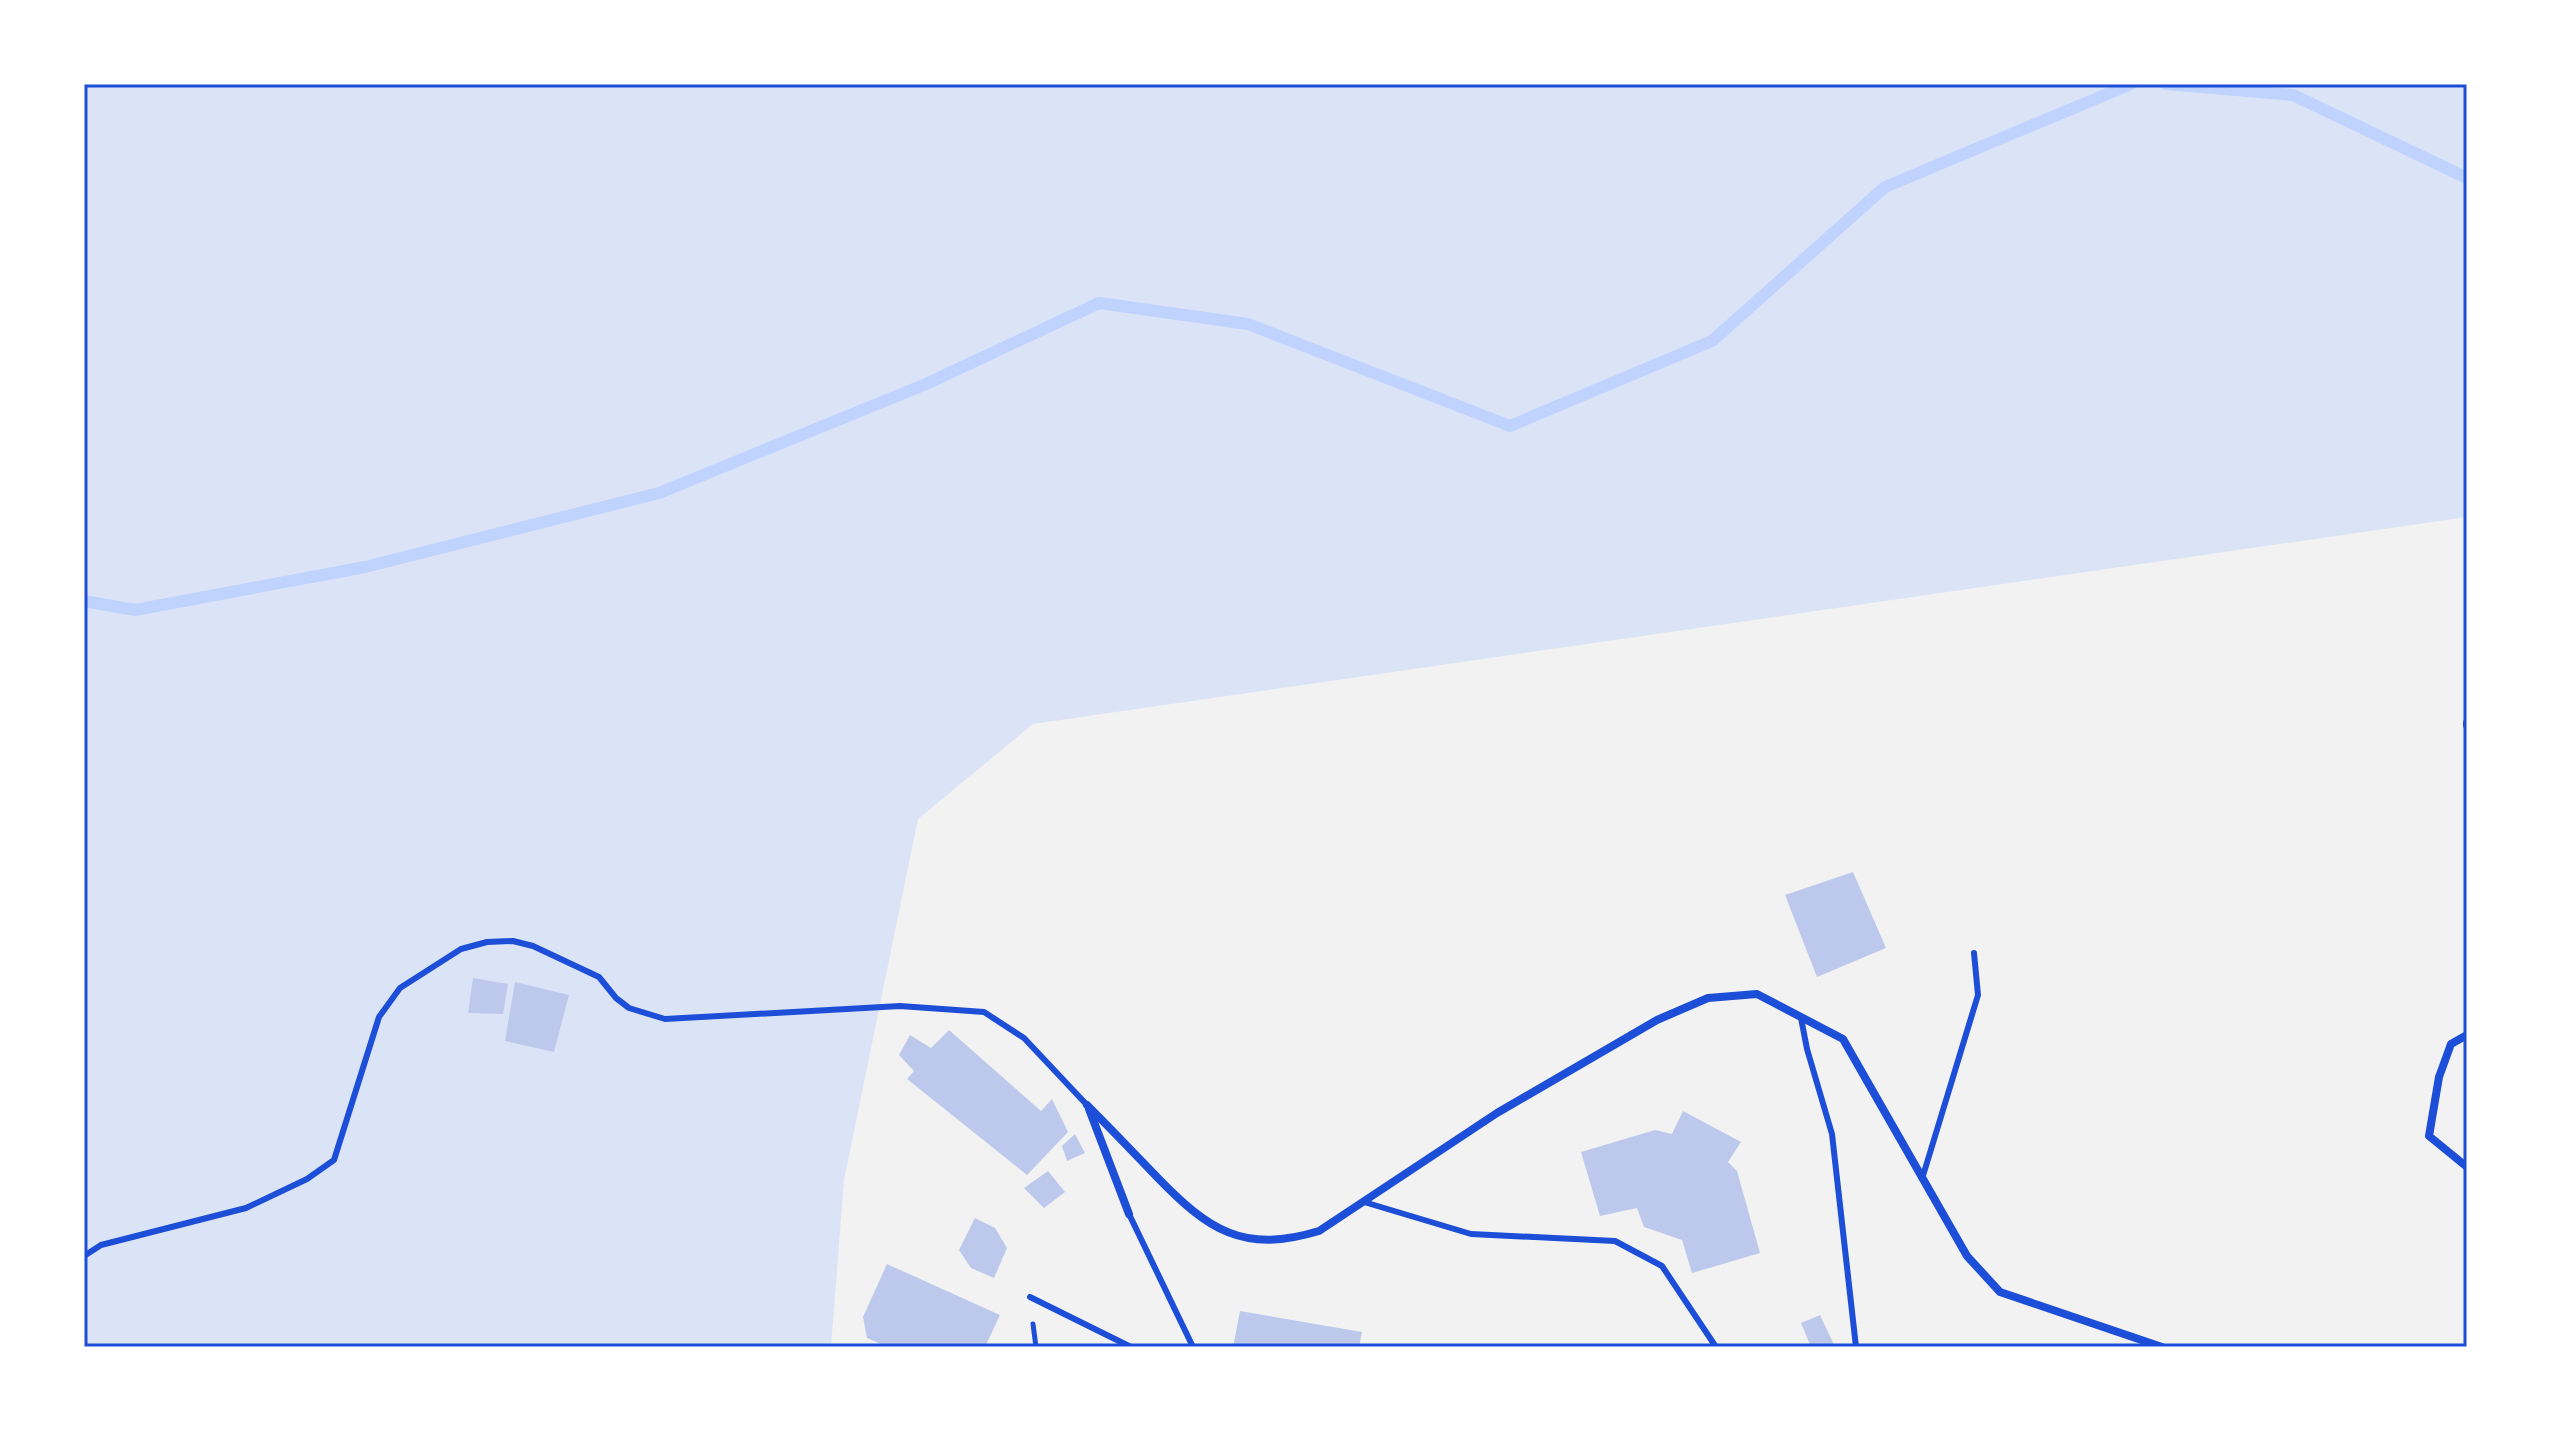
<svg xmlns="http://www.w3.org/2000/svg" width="2551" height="1431" font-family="'Golos Text',sans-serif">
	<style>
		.green { fill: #dbe4f7 }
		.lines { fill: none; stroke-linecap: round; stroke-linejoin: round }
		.stream { stroke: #bfd3fe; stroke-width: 12 }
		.building { fill: #bdc9ec }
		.path { stroke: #1d4ed8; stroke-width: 5 }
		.service { stroke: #1d4ed8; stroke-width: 6 }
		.minor { stroke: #1d4ed8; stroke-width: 8 }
		.neatline { fill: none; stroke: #1d4ed8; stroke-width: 3 }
	</style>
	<rect width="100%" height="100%" fill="#f2f2f2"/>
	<path class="green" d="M84,84H2467V517L1033,724L918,819L844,1180L831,1347H84Z"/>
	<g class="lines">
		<path class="stream" d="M2166,84L2293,95L2467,178
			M84,601L135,610L365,567L659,493L926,384L1099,303L1248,324L1510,426L1712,341L1885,187L2131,84"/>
	</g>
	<path class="building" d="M1853,872L1886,948L1817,977L1785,895Z
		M473,978L508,984L503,1014L468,1013Z
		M515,982L569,995L554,1052L505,1041Z
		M949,1030L1041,1111L1052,1099L1068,1132L1027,1175L907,1079L914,1071L899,1055L910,1035L931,1048Z
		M1683,1111L1741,1142L1728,1162L1737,1171L1760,1253L1692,1273L1682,1240L1644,1227L1637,1208L1600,1216L1581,1152L1655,1130L1672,1134Z
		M1075,1134L1085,1153L1067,1161L1062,1146Z
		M1048,1171L1065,1192L1044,1208L1024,1188Z
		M975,1218L995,1228L1007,1248L994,1278L971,1268L959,1250Z
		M887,1264L1000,1315L985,1347H888L867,1338L863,1317Z
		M1240,1311L1362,1332L1359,1347H1233Z
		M1820,1315L1835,1347H1811L1801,1323Z"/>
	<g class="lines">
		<path class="path" d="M1033,1324L1036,1347"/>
		<path class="service" d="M1801,1018L1807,1049L1832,1134L1856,1347
			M1922,1179L1978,995L1974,953
			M1364,1202L1471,1234L1615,1241L1662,1266L1716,1347
			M1129,1214L1193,1347
			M84,1256L101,1245L246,1208L307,1179L334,1160L379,1017L400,988L461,949L487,942L513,941L533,946L599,977L616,998L629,1008L665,1019L900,1006L984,1012L1024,1038L1087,1105
			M1030,1297L1131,1347"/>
		<path class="minor" d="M2467,723V725
			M2467,1035L2451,1044L2439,1077L2429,1136L2467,1167
			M1087,1105C1110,1128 1133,1152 1156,1176C1208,1230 1243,1254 1319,1231L1497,1113L1657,1020L1708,998L1757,994L1843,1039L1967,1256L2000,1292L2162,1347
			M1089,1109L1129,1214"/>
	</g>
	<rect width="2551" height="1431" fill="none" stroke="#ffffff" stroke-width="172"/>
	<rect x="86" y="86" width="2379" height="1259" class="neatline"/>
</svg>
